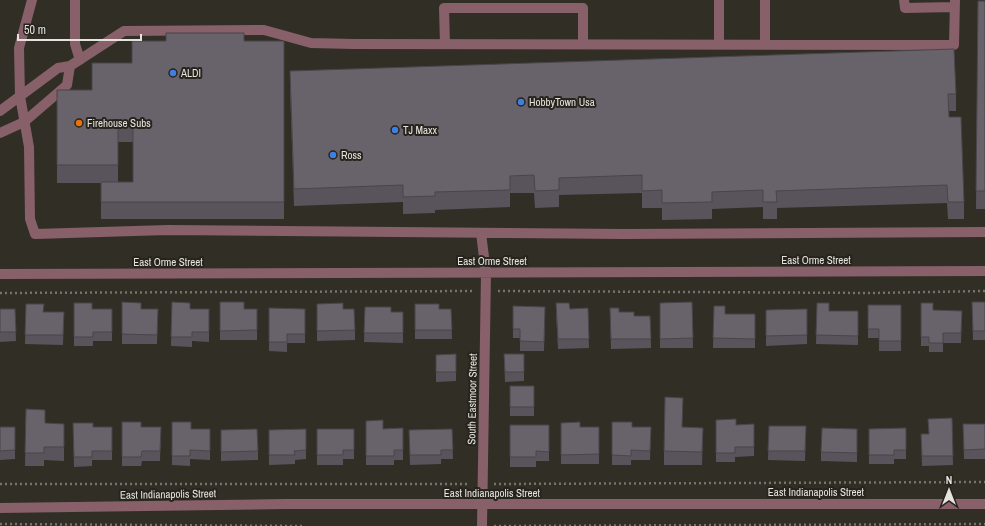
<svg xmlns="http://www.w3.org/2000/svg" width="985" height="526" font-family="'Archivo Narrow',sans-serif">
	<style>
		.lines { fill: none; stroke-linecap: round; stroke-linejoin: round }
		.path { stroke: #76736c; stroke-width: 2.5; stroke-dasharray: 2 3; stroke-linecap: butt }
		.minor { stroke: #87606a; stroke-width: 10 }
		.wall { fill: #59545b; fill-rule: evenodd }
		.building { fill: #68626a; stroke: #49454a }
		.shop-dot { fill: #3f7fe0; stroke: #27241d; stroke-width: 1.5 }
		.food-dot { fill: #e8710a; stroke: #27241d; stroke-width: 1.5 }
		.labels { text-anchor: middle; dominant-baseline: central; stroke-width: 4; stroke-linejoin: round; paint-order: stroke }
		.poi-label { font-size: 11px; fill: #e5e3de; stroke: #27241d; text-anchor: start }
		.street-label { font-size: 11px; fill: #e5e3de; stroke: #27241d }
	</style>
	<rect width="100%" height="100%" fill="#312e26"/>
	<g class="lines">
		<path class="path" d="M498,291L872,293L985,291
			M0,293L473,291
			M0,484H469
			M494,484L985,482
			M0,524L303,526
			M494,526L985,524"/>
		<path class="minor" d="M32,0L19,48L20,96L29,147L30,219L35,234L168,230L624,234L985,232
			M75,0V44L80,60
			M719,0V44
			M765,0V44
			M904,0L905,8L954,7
			M445,44L444,8H583V44
			M0,111L58,68L70,66L124,31L264,30L311,43L354,44L954,45L955,0
			M0,133L24,122L67,85L70,66
			M481,233L486,273L482,526
			M0,274L985,271
			M0,508L286,504H985"/>
	</g>
	<path class="wall" d="M978,1H985V209H976Z
		M244,41H284V219H101V183H57V90H92L132,63ZM118,142H133V182H118Z
		M290,71L956,94V111H949V117L964,202V219H948L947,203L777,208V219H763V207L712,209V219L662,220V208H642V193L559,195V207L535,208L534,193H510V207L435,210V213L403,214V202L294,206L290,88Z
		M122,302L141,309H158L157,344H122Z
		M172,302L190,309H209V342L192,341V347L171,346Z
		M220,302L244,309H257V340H220Z
		M692,302L693,348H660V303Z
		M972,302H985V340H973Z
		M74,303L92,309H112V341H93V346H74Z
		M817,303L829,311H858V345L816,344Z
		M921,303L933,310L962,311L961,343H943V352H929V346H921Z
		M26,304L44,312H64L63,345L25,344Z
		M317,304L343,309L355,330V340L317,341Z
		M415,304L439,309H451L452,339H415Z
		M868,305H901V351H879V338H868Z
		M513,306L545,307L544,351H520V338H513Z
		M714,306L725,314H755V348H713Z
		M365,307L391,312H403V343L364,342Z
		M269,308L305,309V343H287V352L269,351Z
		M588,308L589,348L558,349L556,312L570,309Z
		M610,308L619,312L634,316H650L651,348L611,349Z
		M0,309H15L16,341L0,342Z
		M807,309V344L766,346V310Z
		M456,354V381L436,382V355Z
		M504,354H524V381L505,382Z
		M510,386H534V416H510Z
		M26,409L45,423L64,424V461L44,460V466H25Z
		M952,418L953,465L922,466L921,434H929Z
		M716,420L736,425L754,424V456L735,457V462H716Z
		M366,421L383,429L403,428V460H394V465H366Z
		M122,422L141,427H161L160,461H142L141,466H122Z
		M172,422L191,429H210V460L190,459V466L172,465Z
		M612,422L632,427H651L650,460H631V465H612Z
		M73,423L93,427H112V460H92V466L74,467Z
		M561,423L580,427H599V464H561Z
		M963,424H985V459H964Z
		M510,425H549V461H536V467H510Z
		M769,426H806L805,461L768,460Z
		M0,427H15V459L0,460Z
		M683,427L703,428L702,465H664V451Z
		M906,428V459H894V464H869V429Z
		M317,429H354V459H343V465H317Z
		M452,429L453,459H441V464L410,465L409,430Z
		M221,430L258,451V460L221,461Z
		M269,430L306,450V459L295,460V464L269,465Z
		M857,439V462L821,461V452Z"/>
	<path class="building" d="M978,1H985V191H976Z
		M166,33H244V41H284V202H101V182H133V125H118V165H57V90H92V63H132V41H166Z
		M954,49L956,94H948L949,117H961L964,202H948L947,185L776,191L777,202H763V190L712,192V202L662,203V190L642,191V175L559,178V190L535,191L534,175L510,176V190L435,192V196L403,197V185L294,189L290,71Z
		M122,302L141,303V309H158L157,335L122,334Z
		M172,302L190,303V309H209V332H192V337H171Z
		M220,302H244V309H257V330L220,331Z
		M692,302L693,338L660,339V303Z
		M972,302H985V331H973Z
		M74,303H92V309H112V332H93V337H74Z
		M343,303V309H354L355,330L317,331V304Z
		M556,303H569L570,309L588,308L589,339H558Z
		M817,303H829V311H858V336L816,335Z
		M921,303H933V310L962,311L961,333H943V343H929V337H921Z
		M26,304H44L43,312H64L63,335H25Z
		M415,304H439V309H451L452,330H415Z
		M868,305H901V341H879V329H868Z
		M513,306L545,307L544,342L520,341V329H513Z
		M714,306H725V314H755V339L713,338Z
		M365,307H391V312H403V333H364Z
		M269,308L305,309V334H287V342H269Z
		M610,308H619V312H634V316H650L651,339H611Z
		M0,309H15L16,332H0Z
		M807,309V335L766,336V310Z
		M456,354V372H436V355Z
		M504,354H524V372H505Z
		M510,386H534V407H510Z
		M665,397L683,398L682,427L703,428L702,452L664,451Z
		M26,409L45,410V423L64,424V447H44V453H25Z
		M952,418L953,456H922L921,434H929L928,419Z
		M736,419V425L754,424V447H735V453H716V420Z
		M383,420V429L403,428V450H394V456H366V421Z
		M122,422H141V427H161L160,451H142L141,457H122Z
		M172,422H191V429H210V451L190,450V456H172Z
		M580,422V427H599V454L561,455V423Z
		M612,422H632V427H651L650,451L631,450V456L612,455Z
		M73,423H93V427H112V451H92V457H74Z
		M963,424H985V449L964,450Z
		M510,425H549V452L536,451V457H510Z
		M769,426H806L805,451H768Z
		M0,427H15V450L0,451Z
		M822,428L857,429V453L821,452Z
		M906,428V450H894V455H869V429Z
		M257,429L258,451L221,452V430Z
		M306,429V450L294,451L295,455H269V430Z
		M317,429H354V450H343V455H317Z
		M452,429L453,450H441V455H410L409,430Z"/>
	<g class="shop-dot">
		<circle cx="173" cy="73" r="4"/>
		<circle cx="521" cy="102" r="4"/>
		<circle cx="395" cy="130" r="4"/>
		<circle cx="333" cy="155" r="4"/>
	</g>
	<circle class="food-dot" cx="79" cy="123" r="4"/>
	<g class="labels">
		<g class="poi-label">
			<text x="181" y="73">ALDI</text>
			<text x="529" y="102">HobbyTown Usa</text>
			<text x="87" y="123">Firehouse Subs</text>
			<text x="403" y="130">TJ Maxx</text>
			<text x="341" y="155">Ross</text>
		</g>
		<g class="street-label">
			<text x="816" y="260">East Orme Street</text>
			<text x="492" y="261">East Orme Street</text>
			<text x="168" y="262">East Orme Street</text>
			<text transform="translate(472 399) rotate(-89)">South Eastmoor Street</text>
			<text x="816" y="492">East Indianapolis Street</text>
			<text x="492" y="493">East Indianapolis Street</text>
			<text transform="translate(168 494) rotate(-1)">East Indianapolis Street</text>
		</g>
	</g>
	<g transform="translate(949 490)" stroke="#27241d" stroke-width="3" paint-order="stroke">
	<path d="M0-3L7 15L0 10L-7 15Z" fill="#e5e3de"/>
	<text y="-6" font-size="11" font-weight="bold" text-anchor="middle" fill="#e5e3de">N</text>
	</g>
	<path d="M18 34v6h123v-6" fill="none" stroke="#e5e3de" stroke-width="2"/>
	<text x="24" y="34" font-size="12" fill="#e5e3de" stroke="#27241d" stroke-width="3" paint-order="stroke">50 m</text>
</svg>
